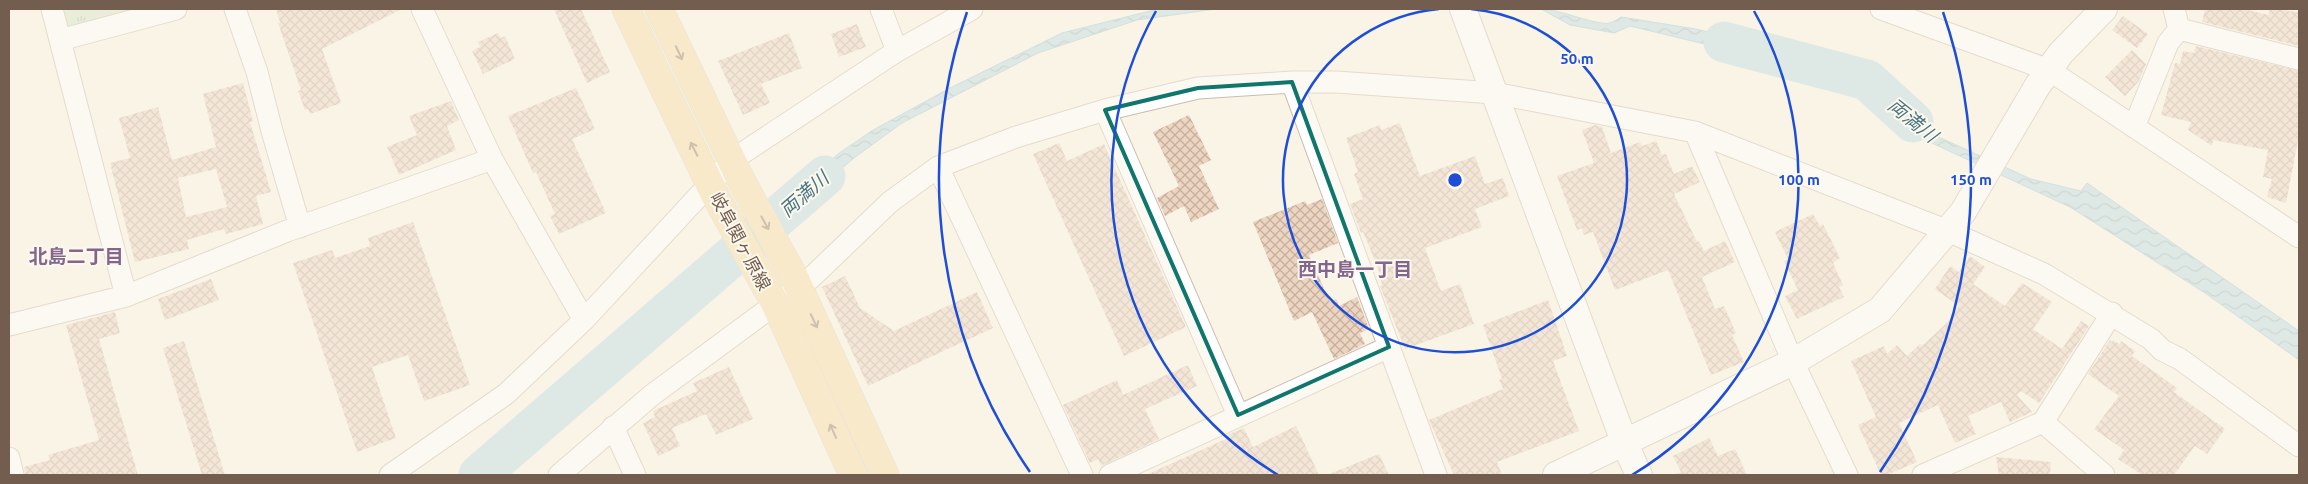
<svg xmlns="http://www.w3.org/2000/svg" width="2308" height="484" font-family="Ubuntu,'Noto Sans JP',sans-serif">
	<style>
		.grass { fill: url(#grass-tufts) }
		.water { fill: url(#water-waves); stroke: #a5c9d3 }
		.lines { fill: none; stroke-linecap: round; stroke-linejoin: round }
		.river { stroke: #bddbe2; stroke-width: 41 }
		.building { fill: url(#building-cross-hatch); fill-rule: evenodd }
		.minor-casing { stroke: #cbbdae; stroke-width: 23 }
		.tertiary-casing { stroke: #cbbdae; stroke-width: 28 }
		.primary-casing { stroke: #d8d2cd; stroke-width: 29 }
		.minor { stroke: #fff; stroke-width: 21 }
		.tertiary { stroke: #fff; stroke-width: 26 }
		.primary { stroke: #f3dba6; stroke-width: 28 }
		.oneway { stroke: #998368 }
		.marked { fill: none; stroke: #0f766e; stroke-width: 4; stroke-linejoin: round }
		.ring { fill: none; stroke: #1d4ed8; stroke-width: 2.5 }
		.labels { text-anchor: middle; dominant-baseline: central; stroke-width: 4; stroke-linejoin: round; paint-order: stroke }
		.street-label { font-size: 18px; fill: #725d4e; stroke: #fdf8ed }
		.water-label { font-size: 19px; font-style: italic; fill: #497683; stroke: #fdf8ed }
		.neighbourhood-label { font-size: 19px; font-weight: bold; fill: #83668e; stroke: #fdf8ed }
		.centre { fill: #1d4ed8; stroke: #fdf8ed; stroke-width: 2.5 }
		.ring-label { font-size: 15px; text-anchor: middle; font-weight: bold; fill: #1d4ed8; stroke: #fdf8ed; stroke-width: 4; stroke-linejoin: round; paint-order: stroke }
	</style>
	<defs>
		<pattern id="grass-tufts" width="24" height="20" patternUnits="userSpaceOnUse" patternTransform="scale(1.25)"><rect width="24" height="20" fill="#d2e7c7"/><path d="M3 7l-1-3M5 7V3M7 7l1-3M15 17l-1-3M17 17v-4M19 17l1-3" fill="none" stroke="#afbea4"/></pattern>
		<pattern id="water-waves" width="16" height="10" patternUnits="userSpaceOnUse" patternTransform="scale(1.25)"><rect width="16" height="10" fill="#bddbe2"/><path d="M0 5q4-4 8 0t8 0" fill="none" stroke="#9eb5b9"/></pattern>
		<pattern id="building-cross-hatch" width="8" height="8" patternUnits="userSpaceOnUse" patternTransform="scale(1.25)"><rect width="8" height="8" fill="#edd5c1"/><path d="M0 0l8 8M0 8l8-8" fill="none" stroke="#c4b09f"/></pattern>
	</defs>
	<rect width="100%" height="100%" fill="#faf4e7"/>
	<path class="grass" d="M59,9H147L65,30Z"/>
	<path class="water" d="M1158,9H1216L1137,20L1038,53L902,123L854,158L793,210L787,221L780,206L838,154L873,130L952,87L1062,33Z
		M1541,9C1560,9 1596,26 1610,23C1613,22 1618,19 1621,17L1696,29L1757,44L1806,68L1878,85L1932,134L2031,179L2081,191L2087,183L2299,331V360L2205,293L2070,207L1921,138L1876,101L1800,77L1750,55L1630,26L1614,33L1570,25Z"/>
	<g class="lines">
		<path class="river" d="M1724,42L1867,80L1913,122
			M479,475L825,176"/>
	</g>
	<path class="building" d="M276,9H402L322,49L341,103L310,114L308,109L305,110L298,91L301,90L278,23L280,22Z
		M554,9H581L610,72L587,83Z
		M2205,9H2244L2268,15L2270,9L2299,12V46L2202,22Z
		M2123,16L2148,34L2137,48L2112,30Z
		M857,24L866,47L839,57L831,34Z
		M498,33L501,38L505,36L515,59L483,74L472,51L480,47L478,42Z
		M789,33L802,68L761,84L770,103L743,115L718,61Z
		M2196,46L2299,71V135L2286,203L2267,197L2272,179L2263,177L2268,150L2213,140L2212,146L2188,130L2191,122L2161,115L2175,63L2180,64L2183,51L2194,53Z
		M2132,50L2146,64L2139,81L2125,96L2105,77Z
		M243,83L253,121L250,122L271,192L256,196L263,224L226,234L224,229L187,240L189,249L135,262L110,163L130,158L119,118L158,107L172,160L216,147L203,94ZM216,169L227,207L186,217L178,178Z
		M576,88L595,129L572,139L606,213L559,234L550,216L555,214L536,172L533,173L508,116Z
		M451,101L459,120L447,126L456,150L399,175L387,147L417,135L409,116Z
		M1189,115L1211,160L1199,166L1219,209L1191,222L1184,206L1165,216L1157,198L1179,186L1153,132Z
		M1400,123L1420,176L1475,156L1485,184L1503,178L1509,196L1475,209L1482,227L1425,248L1441,291L1460,284L1474,324L1405,349L1380,286L1382,285L1378,268L1363,232L1361,233L1350,204L1363,199L1354,174L1358,172L1346,138L1380,125L1381,130Z
		M1595,125L1602,127L1611,153L1640,142L1642,146L1656,141L1662,155L1666,154L1674,174L1692,166L1700,182L1674,194L1697,242L1699,241L1704,251L1725,241L1735,262L1702,277L1715,309L1724,306L1736,333L1732,335L1744,362L1711,375L1668,270L1615,290L1593,232L1584,235L1582,228L1577,230L1557,176L1594,163L1582,130Z
		M1059,143L1067,161L1104,144L1186,327L1124,356L1033,154Z
		M1322,199L1338,243L1309,255L1330,302L1336,299L1339,306L1357,297L1369,329L1360,333L1365,344L1334,359L1312,312L1294,321L1253,222L1305,201L1307,205Z
		M1813,214L1820,226L1823,224L1840,258L1833,263L1843,285L1839,287L1844,297L1797,319L1785,296L1798,290L1784,261L1788,259L1775,232Z
		M413,222L470,385L424,401L408,355L372,367L396,438L357,452L293,263L332,250L335,258L370,246L368,238Z
		M1970,256L1985,267L1973,284L2005,306L2022,283L2052,302L2033,329L2062,349L2081,321L2089,326L2039,403L2021,391L2017,395L2032,412L2010,422L2001,402L1968,416L1976,434L1955,443L1938,405L1899,423L1917,462L1887,475H1881L1858,425L1876,417L1851,361L1884,346L1887,354L1897,345L1907,356L1920,344L1922,346L1948,322L1959,306L1935,289L1950,266L1959,272Z
		M845,276L860,308L894,331L977,292L993,328L868,386L822,287Z
		M211,279L219,300L165,320L158,299Z
		M1548,300L1567,356L1553,361L1579,431L1497,462L1502,475H1454L1429,420L1503,389L1499,380L1502,379L1483,325Z
		M115,312L120,333L99,339L138,475H25L24,467L50,460L48,455L99,440L66,325Z
		M2110,340L2112,342L2113,340L2119,344L2121,341L2135,351L2132,356L2177,388L2174,392L2225,429L2207,454L2195,446L2174,475H2142L2118,459L2124,450L2094,429L2119,396L2088,374Z
		M184,341L225,475H202L163,348Z
		M1188,365L1197,386L1145,409L1159,439L1101,466L1098,459L1090,463L1063,405L1117,380L1123,395Z
		M729,367L753,419L716,435L706,414L672,428L680,446L658,456L643,423L655,417L653,411L697,391L693,383Z
		M1296,426L1319,475H1146L1228,438L1227,435L1244,428L1253,447Z
		M1709,438L1718,456L1735,449L1747,475H1672L1681,472L1673,456Z
		M1379,454L1389,475H1329V474Z
		M1996,457L2051,462L2050,475H1999Z"/>
	<g class="lines">
		<defs>
			<path id="minor" d="M52,9L126,296L287,231L492,159
				M235,9L257,72L272,131L300,227
				M422,9L492,159L584,320
				M881,9L897,51
				M1881,9L2049,70L2299,237
				M2174,9L2179,29L2299,59
				M60,40L176,9
				M1292,82L1436,475
				M1105,110L1238,415
				M2134,127L2168,43L2179,29
				M1695,132L1793,362L1847,475
				M938,167L1082,475
				M9,325L126,296
				M2043,422L2104,475
				M613,427L635,475
				M9,458L13,475
				M390,475L506,394L584,320L732,160L897,51L972,9
				M559,475L652,395L812,277L890,202L938,167L1016,137L1105,110L1198,88L1292,82H1336L1494,93L1695,132L1948,231L2044,274L2151,339L2162,350L2180,359L2299,446
				M1110,475L1389,347
				M1923,475L2043,422L2112,313"/>
			<path id="tertiary" d="M1463,9L1625,444L1639,475
				M1556,475L1793,362L1880,310L1963,212L2038,85L2061,53L2104,9"/>
			<path id="primary" d="M626,9L714,193L776,305L853,475
				M659,9L741,180L794,277L885,475"/>
		</defs>
		<use href="#minor" class="minor-casing"/>
		<use href="#tertiary" class="tertiary-casing"/>
		<use href="#primary" class="primary-casing"/>
		<use href="#minor" class="minor"/>
		<use href="#tertiary" class="tertiary"/>
		<use href="#primary" class="primary"/>
	</g>
	<defs><path id="oneway-shaft" d="M-6 0H5M1.5-3L5.5 0L1.5 3" fill="none" stroke-width="1.6" stroke-linecap="round" stroke-linejoin="round" transform="scale(1.25)"/></defs>
	<g class="oneway">
		<use href="#oneway-shaft" transform="translate(679 53) rotate(65)"/>
		<use href="#oneway-shaft" transform="translate(694 149) rotate(-117)"/>
		<use href="#oneway-shaft" transform="translate(765 223) rotate(61)"/>
		<use href="#oneway-shaft" transform="translate(814 321) rotate(65)"/>
		<use href="#oneway-shaft" transform="translate(833 431) rotate(-114)"/>
	</g>
	<path d="M0 0H2308V484H0ZM1292,82L1389,347L1238,415L1105,110L1198,88Z" fill="#faf4e7" fill-opacity=".55" fill-rule="evenodd"/>
	<path class="marked" d="M1292,82L1389,347L1238,415L1105,110L1198,88Z"/>
	<g class="ring">
		<path d="M1471 9A172 172 0 1 1 1439 9"/>
		<path d="M1278 475A344 344 0 0 1 1156 11M1754 11A344 344 0 0 1 1632 475"/>
		<path d="M1030 472A516 516 0 0 1 967 12M1943 12A516 516 0 0 1 1880 472"/>
	</g>
	<g class="labels">
		<g class="street-label">
			<text transform="translate(741 241) rotate(62)">岐阜関ヶ原線</text>
		</g>
		<g class="water-label">
			<text transform="translate(1913 120) rotate(39)">両満川</text>
			<text transform="translate(804 194) rotate(-41)">両満川</text>
		</g>
		<g class="neighbourhood-label">
			<text x="76" y="256">北島二丁目</text>
			<text x="1355" y="269">西中島一丁目</text>
		</g>
	</g>
	<circle cx="1455" cy="180" r="8" class="centre"/>
	<g class="ring-label">
		<text x="1577" y="64">50 m</text>
		<text x="1799" y="185">100 m</text>
		<text x="1971" y="185">150 m</text>
	</g>
	<rect width="2308" height="484" fill="none" stroke="#725d4e" stroke-width="20"/>
</svg>
